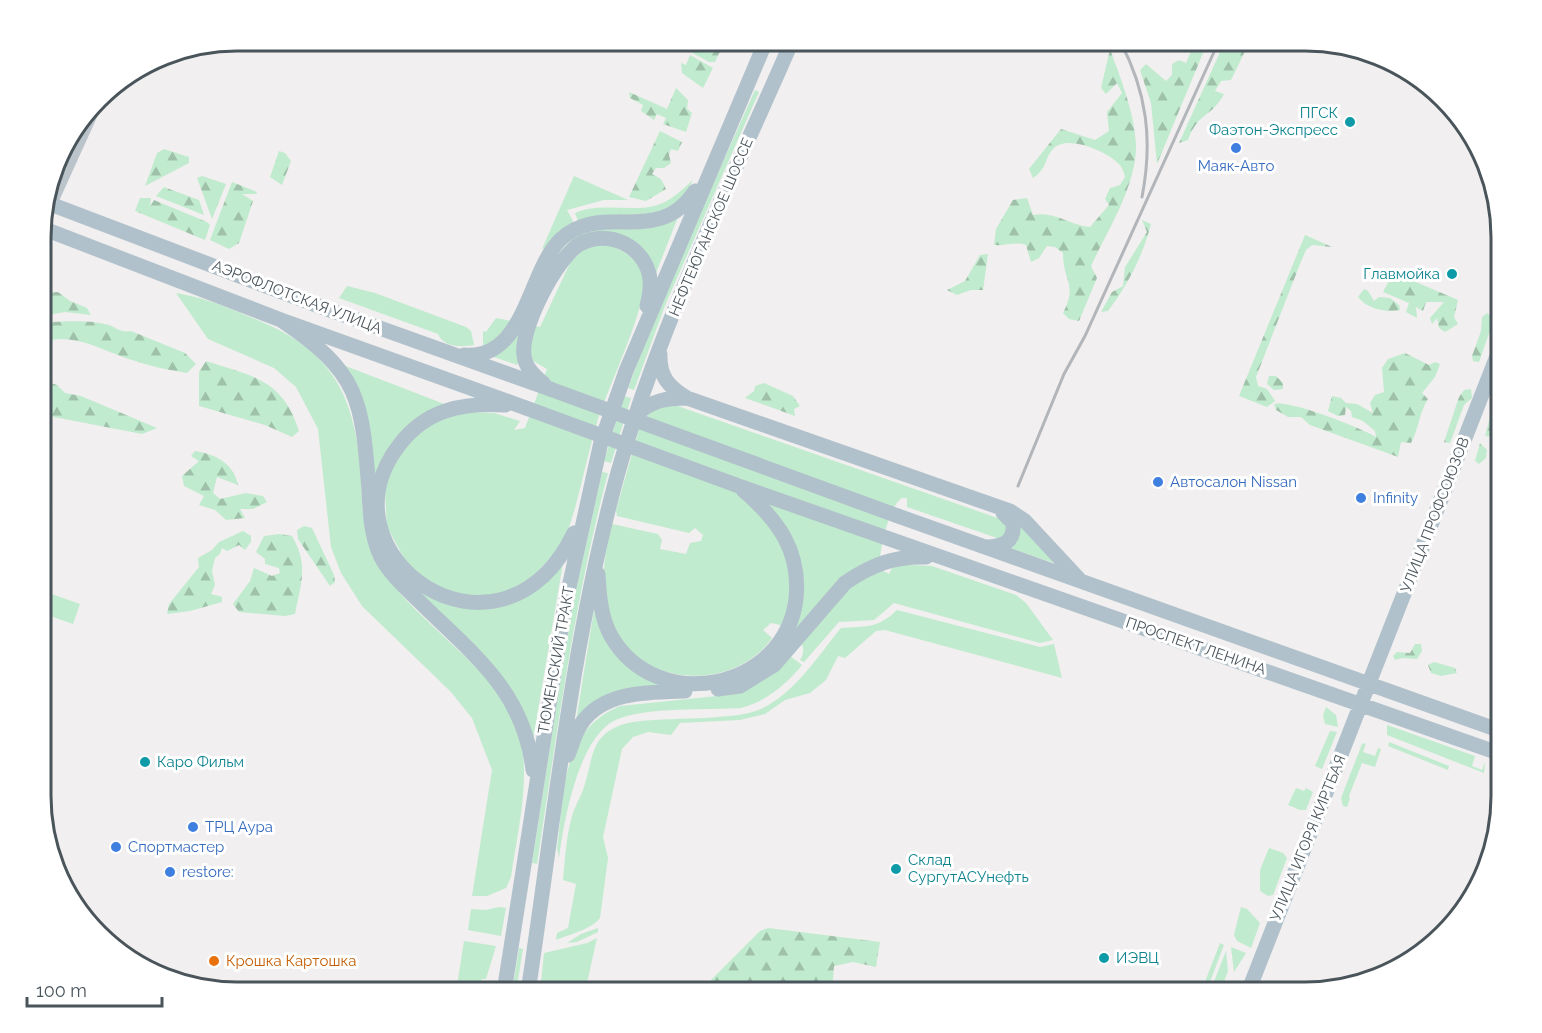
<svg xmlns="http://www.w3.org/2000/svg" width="1542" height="1033" font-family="Raleway,sans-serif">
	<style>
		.green { fill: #c1ebce }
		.forest { fill: url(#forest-firs) }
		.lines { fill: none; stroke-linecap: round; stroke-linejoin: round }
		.minor { stroke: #bcc4cb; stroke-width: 12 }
		.major { stroke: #b1c1cb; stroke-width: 15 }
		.rail { stroke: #b2b5b9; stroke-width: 3 }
		.major-bridge { stroke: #b1c1cb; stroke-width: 15 }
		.culture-dot { fill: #0f9aa8; stroke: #fff; stroke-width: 2 }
		.shop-dot { fill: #3f7fe0; stroke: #fff; stroke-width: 2 }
		.food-dot { fill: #e8710a; stroke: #fff; stroke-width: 2 }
		.labels { text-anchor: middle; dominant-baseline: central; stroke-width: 6; stroke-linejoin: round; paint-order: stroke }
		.culture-label { font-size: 15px; fill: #0d838f; stroke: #fff; text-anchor: start }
		.shop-label { font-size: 15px; fill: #366cbe; stroke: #fff; text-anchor: start }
		.street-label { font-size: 15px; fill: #49545b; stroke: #fff }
		.food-label { font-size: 15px; fill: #c56008; stroke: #fff; text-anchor: start }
		.rim { fill: none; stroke: #49545b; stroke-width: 3 }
	</style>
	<defs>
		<pattern id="forest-firs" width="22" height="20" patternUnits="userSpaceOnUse" patternTransform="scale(1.5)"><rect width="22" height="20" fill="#c1ebce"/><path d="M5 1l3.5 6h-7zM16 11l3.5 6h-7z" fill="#9fc1aa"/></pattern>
	</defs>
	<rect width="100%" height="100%" fill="#f1efef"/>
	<path class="green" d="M755,90L759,92L666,303L634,390L628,388L661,301Z
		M574,176L628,200H604L567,210L574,223L549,247L542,249Z
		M693,180L685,195L668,211L578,221L575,213C600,202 629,212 654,206C670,202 682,190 693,180Z
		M678,217L656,273L622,237L564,250L556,256L579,232Z
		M607,244C624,251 642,260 644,280C646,310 607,389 597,423C586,459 580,497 567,533L559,548L529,581L497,595L460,597L411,571L387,527L385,492L390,472L410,439L439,419L473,412L494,413L520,421L514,430L525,428L547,369L530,359H520L517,365L494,357L483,347V331L486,332L496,318L540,327L571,261L587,247Z
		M347,286L375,293L466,327L471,331L474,345C461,347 444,348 438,334L339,298Z
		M176,293C201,297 222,305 245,315C321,344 351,380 360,462C363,497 359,531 378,563C393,590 419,613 441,634C462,654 484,673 502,696C540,747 519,820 511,877L506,888L487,896H472L492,770L472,718L451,692L362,606L341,573L331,547L318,429L296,387L274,368L208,339Z
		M343,365L447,405C403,436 384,440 374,497Z
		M624,396L631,398L611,463L604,461Z
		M672,404L1006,521L1008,532L1000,539L907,507V498H902C889,505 878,554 880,569L889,574L894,564L932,566L1016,595L1026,603L1053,640L1040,643L894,603L874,620L839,622L804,662L800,660C812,642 788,625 771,623L763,630L772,638C733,694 633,688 610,619C599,586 604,557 612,524L658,534L662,540L660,549L686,554L690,543L701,541L703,535L695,528L689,533L617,516L616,510L640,426C648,411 656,408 672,404Z
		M602,472L608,473C574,602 557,733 537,864L532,863L571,612Z
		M1017,519L1060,565L1009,548Z
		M561,562L563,563L533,740L523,714L403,576C424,594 449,613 479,607C494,604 544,571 561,562Z
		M43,591L80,604L73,624L42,613Z
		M595,604L602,628L670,685L639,691L575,727Z
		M897,610L1040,647L1054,644L1062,678L885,630L876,631L845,658L838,656L826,680L810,693L785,700L765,714L740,720L680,723L671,735L648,732L633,737L622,749L603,837L608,858L600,918C592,929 568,935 556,940L557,933L568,928L576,884L563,880C565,860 566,839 571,820C573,810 579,800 583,790C595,756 588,731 633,722C665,717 736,721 761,709C795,693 818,656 841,628C867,626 877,629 897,610Z
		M790,656L802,665C787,684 765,702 741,708C709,710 646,707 618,719C579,734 564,820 559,858L557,848C565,792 560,731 620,706L727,695Z
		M1326,707L1336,715L1338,727L1325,724L1323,715Z
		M1387,725L1475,756L1472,766L1482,770L1485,762L1484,773L1387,735Z
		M1330,731L1337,732L1322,769L1315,766Z
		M1389,742L1449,766L1448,770L1388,746Z
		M1366,743L1363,752L1375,756L1378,748L1381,749L1375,767L1362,763L1349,796L1350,799L1347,807L1343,806L1341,798L1362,744Z
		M1296,788L1304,791L1306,788L1313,792L1306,810H1300L1288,805Z
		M1269,848L1283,853L1287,858L1273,895L1268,896L1260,891V870Z
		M499,907L506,908L501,936L468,930L471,909L486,910Z
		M1241,907L1247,909L1260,923L1251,948L1237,941L1234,935Z
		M598,928V932L577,942L567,943L581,934Z
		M597,938L585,992H540L544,953L587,943Z
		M464,941L496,946L486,979H482L477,992H456Z
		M1220,943L1224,945L1206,992H1201Z
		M1231,947L1246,953L1234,972Z
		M519,948L523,949L516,992H512Z
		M1226,951L1228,971L1220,992H1210Z"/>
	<path class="forest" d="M697,41H725L715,62H709L691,52Z
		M1183,41H1208L1157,164L1151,103L1140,70L1146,64L1166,81L1172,75V64L1179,60L1186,63L1191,51L1188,42Z
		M1225,41H1250L1231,80L1221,81L1215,91L1224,94C1211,118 1198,112 1188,140L1179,143Z
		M1110,49C1121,80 1134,111 1136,144C1137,185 1108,230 1091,266L1097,278L1079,321L1069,319L1063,313C1078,284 1063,282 1063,253L1055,247L1047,246L1039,258L1031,262L1026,245C1016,241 1006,246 994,245L996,229L1013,200L1027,198L1033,215C1055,211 1069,225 1090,227L1109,205L1105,199L1110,188L1120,185L1125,177C1124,173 1122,167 1119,164C1108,152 1068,134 1054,148C1044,158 1048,168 1033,178L1029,169L1061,129L1095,140L1109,131L1107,112L1122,93L1117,83L1106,94L1101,88Z
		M690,55L713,68L703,88L682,73L681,63L686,65Z
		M676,88L688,100L687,109L692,113L686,132L663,124L666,118L657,114L654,120L641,111L643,105L630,98L629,92L667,109Z
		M660,131L682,142L678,151L671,149L669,155L671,163L664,168H656L652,174L661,179L666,189L646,201L629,197Z
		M164,149L189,157V163L145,186L157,153Z
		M279,151L285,153L291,161L282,185L270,177Z
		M202,176L226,184L212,219L197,178Z
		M232,182L257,192L256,194H242L253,201L239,243L229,249L210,240Z
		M164,187L199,200L204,215L156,196Z
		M140,198H151L150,206L154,200L207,222L210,225L205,240L135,211Z
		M1142,220L1151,224C1143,255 1128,285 1108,311L1101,312L1112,292L1123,286L1125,267L1147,232Z
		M1305,235L1332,247L1312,245L1306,250L1300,264L1256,377L1258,386L1267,389L1275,401L1267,407L1239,396Z
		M988,254L983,290H971L957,295L947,290L965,281L980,255Z
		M1388,270L1458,300L1454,317L1458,324L1445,332L1439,328L1437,318L1432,324L1430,318L1444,302H1426L1423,311L1416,307L1417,318L1406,312L1409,303L1383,292L1390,279Z
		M1364,289L1368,291L1374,301L1379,297L1390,298L1399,305L1400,310C1386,313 1367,309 1358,297Z
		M58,292L70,301L87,308L91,315L65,312L42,316V293Z
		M1487,313L1494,319L1479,362L1473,361L1472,356L1481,331L1482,317Z
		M42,322C63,322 89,319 109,325C117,328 121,333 131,331L185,353L196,364L187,373C168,370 150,366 132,360C105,352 71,330 42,343Z
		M1405,353L1429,365L1435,362L1440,364L1435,377L1422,393L1428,399C1419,413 1419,428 1411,443L1401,442L1398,457L1310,425L1301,417H1288L1276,410L1274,404C1288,399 1362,428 1376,437L1375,431L1363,421L1352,417L1351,411L1346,407L1345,415L1338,416L1328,411L1332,396L1341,398L1346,403L1357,404L1373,413L1370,403L1375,395L1384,392L1382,368L1388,359Z
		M206,361C252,376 283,379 299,431L292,437L265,425L199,406V372Z
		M1269,376H1276L1283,383V389L1274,390L1267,384Z
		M42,380L57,385L65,393L81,396L157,428L142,434L54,417L42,412Z
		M764,383L793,396L800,406L794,409L795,416L745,398L754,391L755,386Z
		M1471,389L1472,398L1464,405L1450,443L1444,442L1459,397L1464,390Z
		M1501,396V423L1494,437L1485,436L1491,413L1496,409L1497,398Z
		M1480,443L1487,450L1486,458L1479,464L1475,461Z
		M195,451C216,454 234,464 238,485L217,477L213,493L220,499L246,493L263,496L267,502L253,509H240L245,518L226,520L215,510L199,505L204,496L184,486L182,476L199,461L191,456Z
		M304,526L312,528L334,575L335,582L330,586L298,539L297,530Z
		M243,531L251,536V542L245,550L239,545L227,551L222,548L220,554L215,558L212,571L215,585L211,594L222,597V602L190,611L167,614L169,604L199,567L198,558L212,550L219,542Z
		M280,534L292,536C309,565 301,583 295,614L285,616L239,612L233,604L250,581L254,568L272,576L280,573L279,568L265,564V559L256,552L264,536Z
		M1415,644H1421L1422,651L1417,659L1402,658L1395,660L1393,656L1397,652L1410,653Z
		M1434,662L1455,668L1457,673L1441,676L1431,673L1428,665Z
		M768,928L880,942L876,967L853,962L834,966L832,992H699L760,931Z"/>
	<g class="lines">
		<path class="minor" d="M51,204L96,105"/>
		<path class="major" d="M45,202L324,308L550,389
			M42,228L281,320L526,408
			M281,320C360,373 362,399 369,491C370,513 371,536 381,557C391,576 408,590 423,605C475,656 524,692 533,770
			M660,354C659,377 669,387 687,398L1010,511L1025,521L1079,579
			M464,355C525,361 528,272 560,240C601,200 658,248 695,191
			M544,384C535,376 525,368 524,355C520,328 557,257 580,244C609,228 646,247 650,279C651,287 649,298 647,306
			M505,405C463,402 426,410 400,444C313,554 499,686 574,533
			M636,415C652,400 667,398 687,398
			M736,485C991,576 1247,663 1501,754
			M898,516L1501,731
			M985,547C1003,547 1015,542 1013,523L1003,513
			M598,574C599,595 601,618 611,636C657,716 785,690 796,599C801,551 778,520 743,490
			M718,689L740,686L774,665L845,583C871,565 894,556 926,557
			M568,755C572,745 575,733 581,724C603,691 649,692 685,691
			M504,992L564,610L601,442L626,371L766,41
			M528,992C554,820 571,645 617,476C659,325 730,184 792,41
			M1248,992L1501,346"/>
		<path class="rail" d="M1120,41C1147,92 1153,140 1142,197
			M1018,486L1064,374L1085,336L1219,41"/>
		<path class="major-bridge" d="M550,389L898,516
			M526,408L736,485"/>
	</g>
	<g class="culture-dot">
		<circle cx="1350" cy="122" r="6"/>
		<circle cx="1452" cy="274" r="6"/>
		<circle cx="145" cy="762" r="6"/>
		<circle cx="896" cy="869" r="6"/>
		<circle cx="1104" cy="958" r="6"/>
	</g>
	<g class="shop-dot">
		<circle cx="1236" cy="148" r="6"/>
		<circle cx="1158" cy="482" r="6"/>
		<circle cx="1361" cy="498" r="6"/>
		<circle cx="193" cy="827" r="6"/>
		<circle cx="116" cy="847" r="6"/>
		<circle cx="170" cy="872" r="6"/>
	</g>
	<circle class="food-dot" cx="214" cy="961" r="6"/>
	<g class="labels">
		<g class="culture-label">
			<text x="1338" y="113" text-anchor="end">ПГСК<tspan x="1338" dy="17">Фаэтон-Экспресс</tspan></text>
			<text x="1440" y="274" text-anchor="end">Главмойка</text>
			<text x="157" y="762">Каро Фильм</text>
			<text x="908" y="860">Склад<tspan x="908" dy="17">СургутАСУнефть</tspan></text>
			<text x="1116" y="958">ИЭВЦ</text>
		</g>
		<g class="shop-label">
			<text x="1236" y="166" text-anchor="middle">Маяк-Авто</text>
			<text x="1170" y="482">Автосалон Nissan</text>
			<text x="1373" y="498">Infinity</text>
			<text x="205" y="827">ТРЦ Аура</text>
			<text x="128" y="847">Спортмастер</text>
			<text x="182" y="872">restore:</text>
		</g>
		<g class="street-label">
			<text transform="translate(711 227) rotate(-67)">НЕФТЕЮГАНСКОЕ ШОССЕ</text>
			<text transform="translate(297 297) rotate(21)">АЭРОФЛОТСКАЯ УЛИЦА</text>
			<text transform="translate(1435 515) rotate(-69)">УЛИЦА ПРОФСОЮЗОВ</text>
			<text transform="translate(1196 646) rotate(19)">ПРОСПЕКТ ЛЕНИНА</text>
			<text transform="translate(556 660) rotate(-80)">ТЮМЕНСКИЙ ТРАКТ</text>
			<text transform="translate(1308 838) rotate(-68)">УЛИЦА ИГОРЯ КИРТБАЯ</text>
		</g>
		<g class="food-label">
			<text x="226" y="961">Крошка Картошка</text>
		</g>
	</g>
	<path d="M0 0H1542V1033H0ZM237 51H1305A186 186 0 0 1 1491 237V796A186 186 0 0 1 1305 982H237A186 186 0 0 1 51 796V237A186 186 0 0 1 237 51Z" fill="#fff" fill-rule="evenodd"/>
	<path class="rim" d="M237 51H1305A186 186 0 0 1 1491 237V796A186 186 0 0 1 1305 982H237A186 186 0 0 1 51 796V237A186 186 0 0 1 237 51Z"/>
	<path d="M27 997v9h135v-9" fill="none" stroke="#49545b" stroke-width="3"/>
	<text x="36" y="997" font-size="18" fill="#49545b" stroke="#ffffff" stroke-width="4.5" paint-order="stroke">100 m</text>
</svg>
